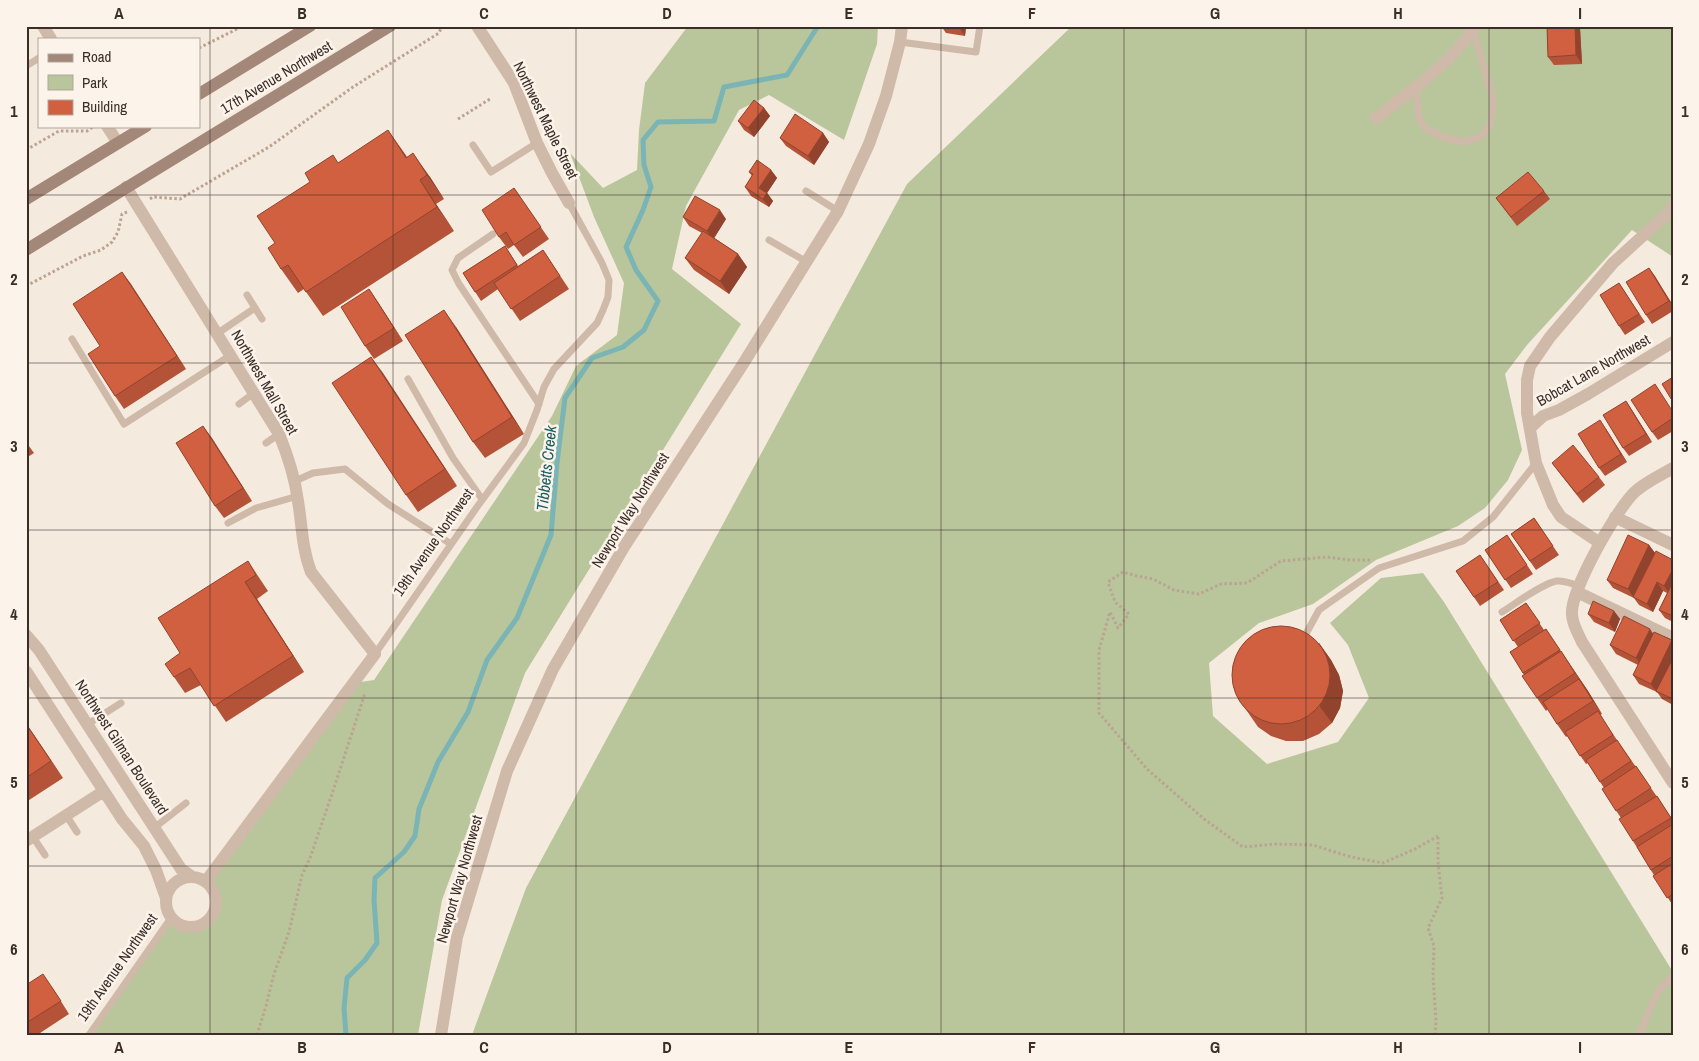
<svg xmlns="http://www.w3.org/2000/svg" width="1699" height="1061" font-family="'Archivo Narrow',sans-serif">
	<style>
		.green { fill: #b9c69c }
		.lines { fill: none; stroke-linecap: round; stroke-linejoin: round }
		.stream { stroke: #7ab4b5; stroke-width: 5 }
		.path { stroke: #bba392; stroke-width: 3; stroke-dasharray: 2.5 2.5; stroke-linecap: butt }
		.service { stroke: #cfb9a8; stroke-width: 7 }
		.minor { stroke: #cfb9a8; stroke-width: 12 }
		.tertiary { stroke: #cfb9a8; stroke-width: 12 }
		.secondary { stroke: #a38779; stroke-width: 12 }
		.wall { fill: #b45337 }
		.shaded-wall { fill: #92432d }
		.building { fill: #d16040; stroke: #92432d }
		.grid { fill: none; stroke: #3b2e29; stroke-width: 1; stroke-opacity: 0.55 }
		.labels { text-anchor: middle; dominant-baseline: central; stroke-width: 5; stroke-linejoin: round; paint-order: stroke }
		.street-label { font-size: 15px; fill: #3b2e29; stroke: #fcf4eb }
		.water-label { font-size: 16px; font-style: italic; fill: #1a5e61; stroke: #fcf4eb }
		.neatline { fill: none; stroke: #3b2e29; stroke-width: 2 }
		.grid-label { font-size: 16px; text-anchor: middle; font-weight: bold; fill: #3b2e29 }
	</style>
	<rect width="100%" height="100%" fill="#f5eade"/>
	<path class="green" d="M688,26H878L877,44L844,140L769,95L739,110L686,206L672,269L741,324L525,673L442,900L418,1035H89L171,918C198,941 230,913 210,884L354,683L374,680L552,416L576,366L617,335L624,283L594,217L570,153L603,188L637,170L639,130L645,83Z
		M1072,26H1673V257L1632,230L1527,345L1505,374L1522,450L1508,480L1485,508L1458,526L1376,560L1313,604L1259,623L1209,663L1213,716L1267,764L1338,742L1369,698L1348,645L1330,623L1381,578L1423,573L1444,602L1673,972V1035H472L526,888L907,184Z"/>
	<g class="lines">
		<path class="stream" d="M346,1035L344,1008L347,978L365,960L377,943L374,900L375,878L404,852L415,836L419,809L438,762L468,712L487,660L517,618L551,535L557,463L565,398L592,358L623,347L644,330L658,301L636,270L626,247L643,210L651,187L644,165L643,140L658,122L714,121L724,87L787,75L818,26"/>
		<path class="path" d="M199,48L243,26
			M458,119L490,99
			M26,150L59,131H87L94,126
			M150,199L153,197L180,199L269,147L353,87L439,33L442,26
			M26,286L83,256L101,250L112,242L118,232L122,214L127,212
			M1370,560H1350L1327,557L1281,561L1247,583L1221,584L1199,594L1174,590L1153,579L1137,576L1123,572L1108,582L1115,602L1129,614L1118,628L1110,612L1099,650V713L1147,769L1204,819L1243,847L1276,844L1313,845L1351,857L1383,863L1415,849L1438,836
			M447,916L450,900L468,847
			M257,1035L266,1006L274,974L289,932L302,875L310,858L333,791L365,693
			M1435,1035L1436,1022L1433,976L1434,946L1428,928L1442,898L1438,862V836"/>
		<path class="service" d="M900,42L976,52L980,26
			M26,66L39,58
			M1416,87L1419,119L1425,128L1445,138L1466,142L1481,136L1490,126L1494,102L1473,31
			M473,145L491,172L537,143
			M806,191L838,211
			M493,234L458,258L452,270L459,284L539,404
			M769,240L807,262
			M247,295L262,319
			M218,333L255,308
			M72,339L124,424L231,355
			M408,379L453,458L482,499
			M239,404L254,393
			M266,443L279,434
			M295,481L313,473L345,469L388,504L451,544
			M228,523L256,508L298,496
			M1502,612C1515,604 1543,583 1557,581C1564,580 1572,584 1580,586
			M1302,641L1319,610L1379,568L1463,541L1493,517L1536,463
			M375,654L477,507L524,443L537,410L544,387L554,369L597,323L603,310L608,297L609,280L602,263L569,203
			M88,724L121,703
			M66,815L77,832
			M154,828L186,803
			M33,837L45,855
			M89,1035L171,918
			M1639,1035C1650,1014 1652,991 1673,977"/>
		<path class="minor" d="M43,26L51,39
			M477,26L514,83L537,143L552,173L569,203
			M1376,118C1411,91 1451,63 1476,26
			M107,126L118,143
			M126,187L279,434C288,456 295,478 298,501C302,525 302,549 311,572L375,654L206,881
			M1530,428L1543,416L1559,410L1588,394L1673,342
			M1673,468C1661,475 1648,481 1637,490C1619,504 1570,591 1572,614C1572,624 1578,633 1582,642L1673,783
			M1615,517L1673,545
			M1600,543L1561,517L1553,505L1536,463L1527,413V380L1530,366L1550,337L1613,263L1668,213L1673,205
			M1577,592L1673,638
			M26,635L39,650L181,869L191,876
			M26,671L122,819L144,846L156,870L166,898
			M26,841L104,791
			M166 902a25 25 0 1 1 50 0a25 25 0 1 1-50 0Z"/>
		<path class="tertiary" d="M441,1035L457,937L507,771L553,669L624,547L743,364L838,211L869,144L886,96L900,42L902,26"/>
		<path class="secondary" d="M199,94L310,26
			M26,199L146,126
			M26,250L121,191L390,26"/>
	</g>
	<path class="wall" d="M941,26H966L965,36L946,33Z
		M1547,26H1579L1580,28L1582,64L1554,65L1548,57Z
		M764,108L770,116L754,137L744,130L738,121Z
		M823,133L829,142L814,165L786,146L780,138Z
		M407,157L430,177L444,199L436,204L454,231L323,316L304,289L298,293L281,269L275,243L310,182L338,163Z
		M771,170L777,178L767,193L773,201L769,207L751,196L745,187L752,176L749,172Z
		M514,188L549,239L523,257L514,245L508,249L499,237Z
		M1544,191L1550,199L1517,226L1496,198Z
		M683,217L726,219L714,238L738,254L747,267L729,294L694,270L685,258L702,233L689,226Z
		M505,246L518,266L543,250L569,289L520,321L498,289L481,301L463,273Z
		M1649,268L1673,305V311L1652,324L1646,315Z
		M122,272L186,369L124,409L115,396L100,346Z
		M1619,283L1645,322L1625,335L1619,326Z
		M369,289L403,341L374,359L365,346Z
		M456,327L524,434L485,458L473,442Z
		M371,357L457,486L418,512L406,495Z
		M1626,401L1652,442L1629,456L1623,448Z
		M1673,411V431L1658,440L1652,432Z
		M203,426L252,501L224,518L215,506Z
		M1606,429L1627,462L1605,476L1599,468Z
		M26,442L34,453L26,458Z
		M1552,463L1599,477L1605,485L1583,503L1558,471Z
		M1534,518L1559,555L1536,570L1511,534Z
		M1507,535L1533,574L1511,588L1485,550Z
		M1649,545L1655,553L1673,560V622L1665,618L1659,610L1667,593L1663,591L1653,612L1639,605L1634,598L1613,588L1607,580Z
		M1480,555L1504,590L1480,606L1456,571Z
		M248,561L268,591L257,599L304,672L226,722L201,685L185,693L174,677L180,653Z
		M1526,603L1544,630L1546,629L1552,638L1588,691L1602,714L1600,715L1617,740L1636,767L1642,775L1673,820V906L1633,841L1621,818L1602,789L1604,788L1588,763L1586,764L1567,736L1566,737L1557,724L1548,709L1546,711L1537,698L1524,675L1510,652L1518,647L1500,620Z
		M1614,611L1620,619L1615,632L1594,622L1588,614Z
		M1653,634L1673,642V705L1662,699L1657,692L1639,684L1633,675L1638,665L1616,654L1610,645Z
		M1319,643L1331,660L1339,675L1343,691L1340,708L1332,723L1319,734L1303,741H1286L1271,736L1258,727L1238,698Z
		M26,723L63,778L26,802Z
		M26,985L52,987L69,1014L37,1035H26Z"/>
	<path class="shaded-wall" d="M958,26H966L965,36Z
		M1575,26H1579L1580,28L1582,64L1576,55Z
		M764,108L770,116L754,137L748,128Z
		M388,130L405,154L423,182L406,158Z
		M823,133L829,142L814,165L808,156Z
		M413,153L430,177L444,199L427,175Z
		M771,170L777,178L767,193L773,201L769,207L763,199L759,188Z
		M420,180L454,231L437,207Z
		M720,210L726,219L713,240L707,231Z
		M738,254L747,267L729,294L720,281Z
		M1649,268L1655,276L1673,306L1669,301Z
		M122,272L131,284L186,369L177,356Z
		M369,289L378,302L403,341L394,328Z
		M444,310L456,327L524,434L512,417Z
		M371,357L383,373L457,486L445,469Z
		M1626,401L1632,410L1652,442L1646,434Z
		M1600,420L1606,429L1627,462L1621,454Z
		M203,426L212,438L252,501L243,488Z
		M1649,545L1655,553L1634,598L1628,589Z
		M1673,569V589L1670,594L1664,586Z
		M245,582L257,599L304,672L293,656Z
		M1657,582L1663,591L1653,612L1647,604Z
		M1614,611L1620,619L1615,632L1609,623Z
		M1650,629L1656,638L1642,667L1636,658Z
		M1672,640L1673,642V659L1657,693L1651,684Z
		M1319,643L1331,660L1339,675L1343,691L1340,708L1332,723L1320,707Z
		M1561,651L1588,691L1602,714L1593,701Z
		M26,723L63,778L51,761Z"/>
	<path class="building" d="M1547,26H1575L1576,55L1548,57Z
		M754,100L764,108L748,128L738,121Z
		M795,114L823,133L808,156L780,138Z
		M388,130L406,158L413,153L427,175L420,180L437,207L306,292L288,265L281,269L268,248L275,243L257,216L310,182L305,173L333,155L338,163Z
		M757,160L771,170L759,188L767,193L763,199L745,187L753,174L749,172Z
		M1528,172L1544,191L1511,217L1496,198Z
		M514,188L541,227L514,245L506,232L499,237L482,210Z
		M695,196L720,210L707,231L683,217Z
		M703,231L738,254L720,281L685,258Z
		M505,246L517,265L475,292L463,273Z
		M543,250L560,276L511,309L494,283Z
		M1649,268L1669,301L1646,315L1626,282Z
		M122,272L177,356L115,396L88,354L100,346L73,304Z
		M1619,283L1639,314L1619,326L1600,295Z
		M369,289L394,328L365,346L341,307Z
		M444,310L512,417L473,442L405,335Z
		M371,357L445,469L406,495L332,383Z
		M1673,377V402L1662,384Z
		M1655,384L1673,412V418L1652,432L1631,400Z
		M1626,401L1646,434L1623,448L1603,415Z
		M1600,420L1621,454L1599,468L1578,434Z
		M203,426L243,488L215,506L176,443Z
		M1573,445L1599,477L1577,494L1552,463Z
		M1534,518L1553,546L1530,561L1511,534Z
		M1507,535L1527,565L1505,580L1485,550Z
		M1628,535L1649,545L1628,589L1607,580Z
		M1656,551L1673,560V569L1664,586L1657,582L1647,604L1633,597Z
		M1480,555L1498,582L1474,597L1456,571Z
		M248,561L256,575L245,582L293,656L214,706L190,668L174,677L165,664L180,653L158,618Z
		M1673,582V616L1659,610Z
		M1593,601L1614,611L1609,623L1588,614Z
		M1526,603L1540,623L1513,641L1500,620Z
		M1624,616L1650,629L1636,658L1610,645Z
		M1232 675a49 49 0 1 1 98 0a49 49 0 1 1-98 0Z
		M1546,629L1560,650L1523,673L1510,652Z
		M1654,632L1672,640L1651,684L1633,675Z
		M1561,651L1575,673L1537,698L1522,676Z
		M1673,658V699L1656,691Z
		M1579,679L1593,701L1557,724L1543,702Z
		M1598,711L1613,735L1580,756L1565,732Z
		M26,724L51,761L26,778Z
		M1617,740L1631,761L1600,782L1586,760Z
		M1636,766L1651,788L1616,811L1602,789Z
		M1657,796L1671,818L1633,841L1619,819Z
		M1673,824V856L1651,870L1637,847Z
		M1673,863V894L1667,898L1653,876Z
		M43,974L61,1001L26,1023V985Z"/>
	<path class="grid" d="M210,26V1035M393,26V1035M576,26V1035M758,26V1035M941,26V1035M1124,26V1035M1306,26V1035M1489,26V1035M26,195H1673M26,363H1673M26,530H1673M26,698H1673M26,866H1673"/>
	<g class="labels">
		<g class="street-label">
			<text transform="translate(276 77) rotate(-31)">17th Avenue Northwest</text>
			<text transform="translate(546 120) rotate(64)">Northwest Maple Street</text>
			<text transform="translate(1593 370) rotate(-30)">Bobcat Lane Northwest</text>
			<text transform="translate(265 382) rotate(60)">Northwest Mall Street</text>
			<text transform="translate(630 510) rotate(-58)">Newport Way Northwest</text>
			<text transform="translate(433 542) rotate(-55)">19th Avenue Northwest</text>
			<text transform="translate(122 747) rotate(57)">Northwest Gilman Boulevard</text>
			<text transform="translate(459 879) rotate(-74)">Newport Way Northwest</text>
			<text transform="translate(117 967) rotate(-55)">19th Avenue Northwest</text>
		</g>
		<g class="water-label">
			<text transform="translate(546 468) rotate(-84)">Tibbetts Creek</text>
		</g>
	</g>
	<rect width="1699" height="1061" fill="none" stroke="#fcf4eb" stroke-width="55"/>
	<rect x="38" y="38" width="162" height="90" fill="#fcf4eb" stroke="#afa59d"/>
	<rect x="48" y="54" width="25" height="8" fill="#a38779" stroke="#afa59d"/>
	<text x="82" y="62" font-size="15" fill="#3b2e29">Road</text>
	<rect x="48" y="75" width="25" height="15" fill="#b9c69c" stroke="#afa59d"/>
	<text x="82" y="88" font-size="15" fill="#3b2e29">Park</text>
	<rect x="48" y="100" width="25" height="15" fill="#d16040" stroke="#afa59d"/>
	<text x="82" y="112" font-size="15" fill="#3b2e29">Building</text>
	<rect x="28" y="28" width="1644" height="1006" class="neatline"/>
	<g class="grid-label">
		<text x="119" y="19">A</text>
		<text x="302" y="19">B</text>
		<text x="484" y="19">C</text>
		<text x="667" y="19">D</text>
		<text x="849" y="19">E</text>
		<text x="1032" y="19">F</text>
		<text x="1215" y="19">G</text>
		<text x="1398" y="19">H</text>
		<text x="1580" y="19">I</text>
		<text x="14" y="117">1</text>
		<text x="1685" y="117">1</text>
		<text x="14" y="285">2</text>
		<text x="1685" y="285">2</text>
		<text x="14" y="452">3</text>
		<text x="1685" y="452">3</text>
		<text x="14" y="620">4</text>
		<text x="1685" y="620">4</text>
		<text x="14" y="788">5</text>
		<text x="1685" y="788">5</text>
		<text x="14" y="955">6</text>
		<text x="1685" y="955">6</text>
		<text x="119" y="1053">A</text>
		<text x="302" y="1053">B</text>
		<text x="484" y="1053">C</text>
		<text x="667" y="1053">D</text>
		<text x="849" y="1053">E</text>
		<text x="1032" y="1053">F</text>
		<text x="1215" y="1053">G</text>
		<text x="1398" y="1053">H</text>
		<text x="1580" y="1053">I</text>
	</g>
</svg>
